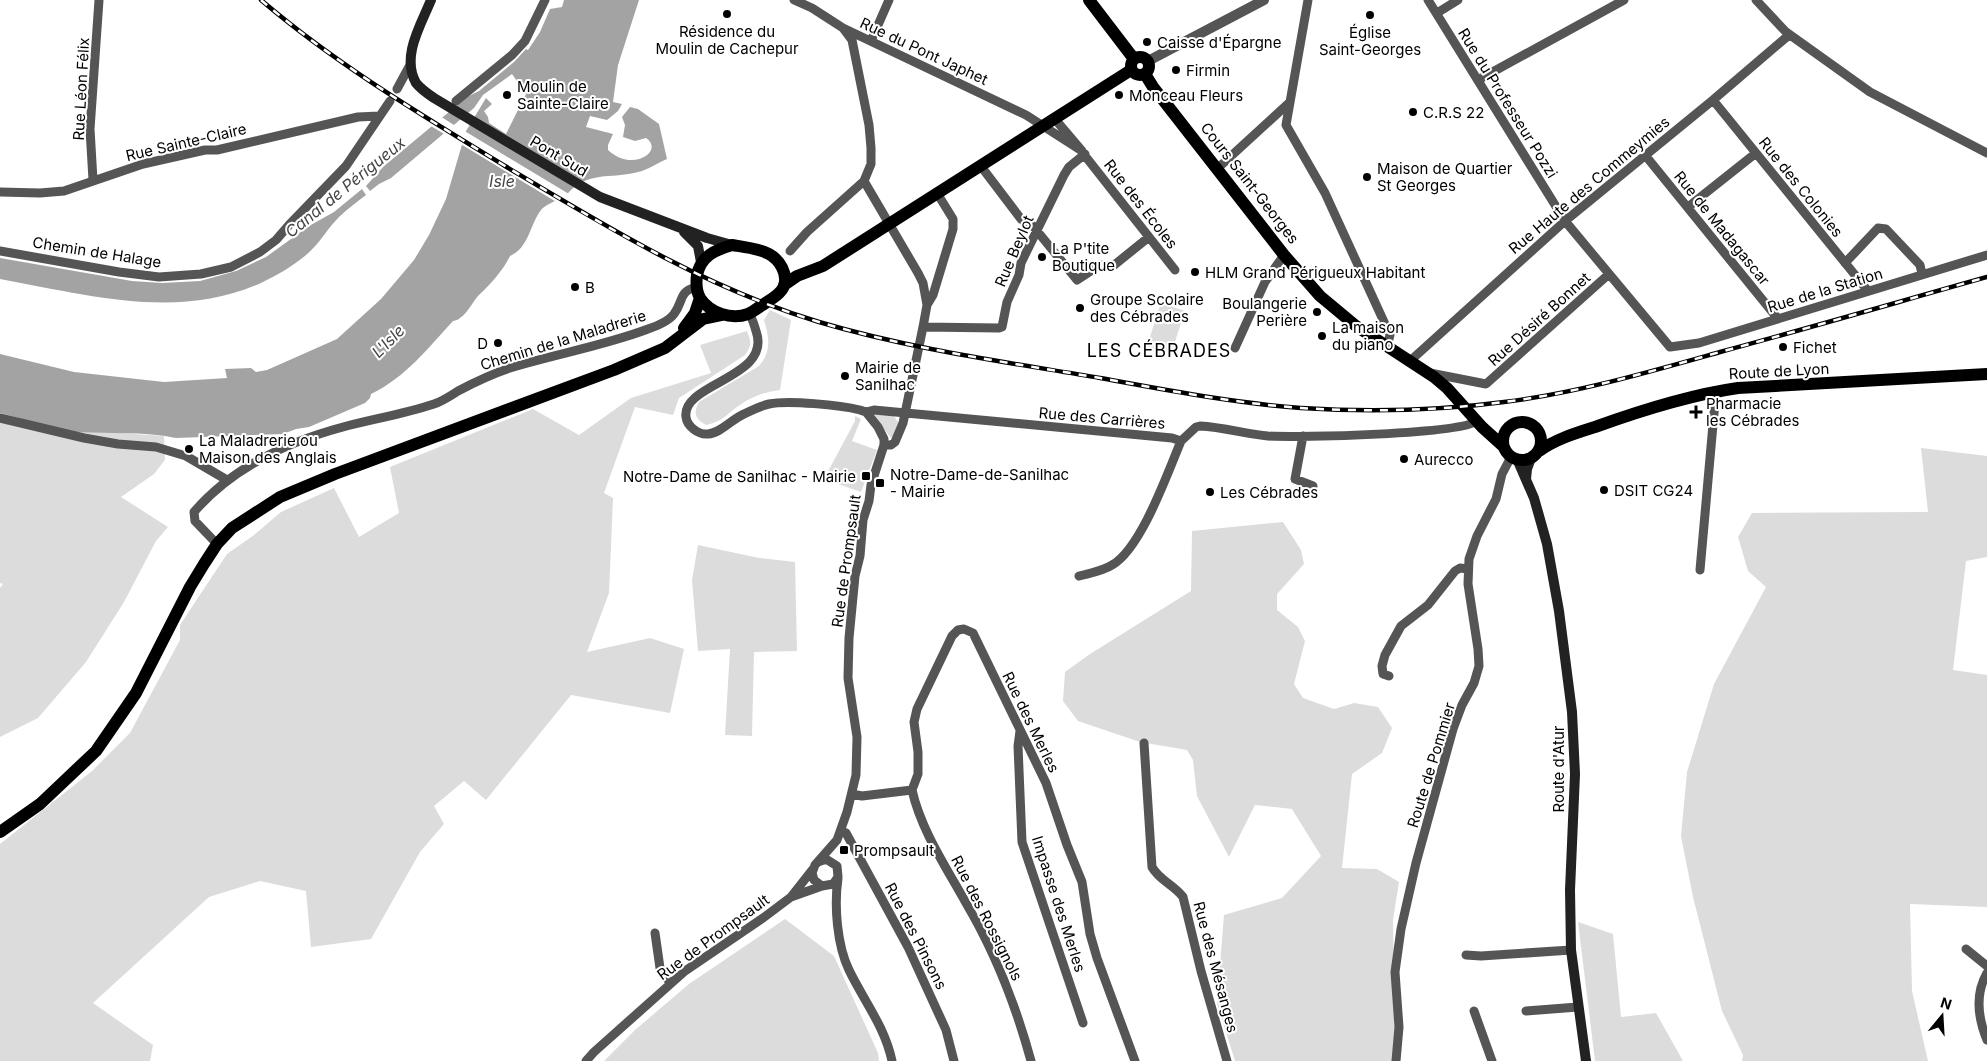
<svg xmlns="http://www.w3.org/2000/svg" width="1987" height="1061" font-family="Inter,sans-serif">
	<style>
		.green { fill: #dcdcdc }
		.water { fill: #a3a3a3 }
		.pier { fill: #fff }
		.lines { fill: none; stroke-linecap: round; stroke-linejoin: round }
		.minor { stroke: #555; stroke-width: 9 }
		.tertiary { stroke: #555; stroke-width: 10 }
		.secondary { stroke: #222; stroke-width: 10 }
		.primary { stroke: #000; stroke-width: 12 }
		.rail-casing { stroke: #000; stroke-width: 4.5 }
		.rail { stroke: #fff; stroke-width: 2.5; stroke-dasharray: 8; stroke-linecap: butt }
		.poi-dot { fill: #000; stroke: #fff; stroke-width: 2 }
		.labels { text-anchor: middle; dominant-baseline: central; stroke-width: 4; stroke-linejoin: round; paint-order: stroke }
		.poi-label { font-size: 15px; fill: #000; stroke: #fff; text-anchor: start }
		.street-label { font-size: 15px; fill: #000; stroke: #fff }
		.water-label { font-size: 16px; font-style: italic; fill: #444; stroke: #fff }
		.quarter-label { font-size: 18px; letter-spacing: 1px; fill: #000; stroke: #fff }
	</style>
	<rect width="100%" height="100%" fill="#fff"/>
	<path class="green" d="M1161,303L1185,311L1170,357L1146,349Z
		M770,310L791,320L780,390C766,392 755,395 743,403C728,412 725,421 706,425C695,419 693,413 699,402L759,366C772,351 769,337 764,320Z
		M747,331C751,341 752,346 745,355L679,398L673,415L635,407L604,493L613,498L609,593L587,652L650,638L684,649L670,713L571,695L486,800L464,781L434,806L444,824L420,852L371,939L311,947L306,891L260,881L209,897L93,1003L153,1045L150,1061H0V844L92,771L130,733L180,640V625L227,554L254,535L281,512L334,488L359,537L399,513L390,467L533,409L579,435L631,398L711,373L700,345Z
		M878,413L893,415L899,423L894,436L891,438L874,416Z
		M0,416L76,432L120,433L164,436L165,460L154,474L121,497L168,527L156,541L124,602L86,662L38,718L0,737V588L3,584L0,583Z
		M855,416L861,419L852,441L877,450L861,492L824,479L855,421Z
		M1921,448L1987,456V557L1966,561L1953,670L1987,675V907L1910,904L1912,991L1928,1061H1742L1743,1055L1722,1011L1693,897L1681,836L1687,772L1714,684L1766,587L1748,571L1738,537L1752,513L1928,512Z
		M1283,522L1301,550L1304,564L1277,594V610L1298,627L1305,641L1294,684L1303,698L1334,709L1354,703L1378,707L1392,728L1382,753L1352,774L1342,868L1377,869L1399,882L1393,920L1394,979L1397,1020L1392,1061H1235L1217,1003L1224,915L1282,898L1321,856L1292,809L1255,805L1229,857L1197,796L1193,760L1187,750L1140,742L1078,721L1063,701L1065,672L1090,654L1191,591L1192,531Z
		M698,545L759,558L795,562L797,651L754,652L752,736L725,735L730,649L698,651L692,580Z
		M785,919L834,956L878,1053L879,1061H604L635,1030L689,984Z
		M1578,922L1613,934L1621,1017L1656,1013L1683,1061H1595Z"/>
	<path class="water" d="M564,0H639L618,65L613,102L622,104L618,111L607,120L590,116L586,127L613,134L608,145V150C632,173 665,151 646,138L635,141L623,137L625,125L622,117L630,107L638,109L659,124L667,159C659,162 651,168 642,171C610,181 581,167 561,204L555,201C551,203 544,206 541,210C530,224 529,248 510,256C504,269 490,285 480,294C473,300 469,312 460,318C458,320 456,320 453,321C427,349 406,377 371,394L370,398L365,403L309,427L296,429L283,434L176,438C143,431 109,434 75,432C54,430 22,418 0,413V354L74,372L164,382L227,378L225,369L251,368L256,372L267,370L337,339L381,299L414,260L429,235L446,199L466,131L486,98L492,104L484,111L488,117L489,123L506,134L526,94L512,74L483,95L474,108L391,178L379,184L370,191L366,186L384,166L467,97L479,91L514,62L526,49L528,50L540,32L550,9L562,7Z
		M362,189L366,195C357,202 347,209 339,217C325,231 319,246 301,259C208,329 104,298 0,279V258L132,281L162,283L200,281L236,271L266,257L309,226L334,212Z"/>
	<path class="pier" d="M440,116L457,127L446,135L429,125Z
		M463,130L569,194L563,206L459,143Z"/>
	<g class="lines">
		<path class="minor" d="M794,0L812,8L843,28L1026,115L1082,151L1054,118
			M1308,0L1286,125L1325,193L1390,335L1387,346
			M1428,0L1565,221L1670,347L1699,343L1987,255
			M1756,0L1786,32L1870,92L1987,153
			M1437,13L1458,0
			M843,28L852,40L869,125L871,148V164L864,181L918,273L923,283L927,305L923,327L903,423L895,442L891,445H884
			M871,41L889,0
			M1478,80L1624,0
			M397,89L410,65
			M1713,100L1868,291
			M456,101L512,55L525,41L545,0
			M1082,152L1175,270
			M1645,155L1778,319
			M980,165L1021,219L1033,226L1077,280L1100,265L1113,266L1149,237
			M1218,168L1290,102
			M93,180L90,129L99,0
			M0,192L40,193L64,191L143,164L205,150H217L358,117L379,116
			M1688,207L1756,153
			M0,251L119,272L159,277L201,274L231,267L260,252L276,240L289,225L346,166L390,101
			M790,251L807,232L864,181
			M1845,263L1878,228L1886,229L1920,265L1922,274
			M927,305L933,295L953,229V219L937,193
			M749,314C753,319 754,325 756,331C773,378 681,383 686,417C687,426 698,435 708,434C721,433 732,419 744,414C752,410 760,406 769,404C788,400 840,405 860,410L866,412L878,427L884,439V445L871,485L869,501L863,520L860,556L855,576L849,638L848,678L857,737L856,775L847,812L837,840L815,865L812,873L814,880L822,886L833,884L838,877L837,866L826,859L818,862
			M923,327L999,328L1002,327L1007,302L1019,275L1021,263L1064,175L1069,167L1085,154
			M1235,348L1265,282L1284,255
			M1410,361L1565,221L1713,100L1789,35
			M1430,373L1486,384L1609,274
			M866,412L874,410L1172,438L1181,441L1196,427L1200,426C1223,427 1246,434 1268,436C1298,438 1460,434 1477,421
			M0,418L84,438L118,444L156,447L186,456L227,480
			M1303,436L1295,479L1313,486
			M217,544L195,521L194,512C232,468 287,442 343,427C373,419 404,414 434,404C443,401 450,396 458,391C475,382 492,374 510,368C555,354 603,346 648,329C657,326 669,321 674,314C684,301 678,292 696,287
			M1700,570L1715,402L1714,391
			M1079,576C1090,573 1103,571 1112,565C1141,549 1168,472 1181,441
			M1389,676L1383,674L1382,666L1385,655L1401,626L1428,605L1455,571L1460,568L1468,569
			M1020,731L1018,746L1022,842L1083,1023
			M1144,743L1152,867C1159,880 1174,885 1183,897L1201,971L1227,1061
			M912,790L918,774V752L914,722L917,709L952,636L958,630L964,629L973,633L1046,783L1067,845L1082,882L1090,934L1097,958L1135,1061
			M912,790C921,830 946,867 966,903C995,952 1016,1006 1031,1061
			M852,794L862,796L912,790
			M841,831L846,833L908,947L946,1030L954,1061
			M838,878C834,906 837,945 849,970C864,1001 885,1027 892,1061
			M791,897L822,886
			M655,933L660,968L670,983
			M1966,949L1987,966
			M1466,955L1481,956L1571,950
			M1987,973C1975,994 1978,1018 1987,1040
			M1474,1011L1492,1061
			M1526,1011L1578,1007
			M586,1061L594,1052L685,971L763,918L791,897L813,869
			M1396,1061L1399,1027L1395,972L1401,929L1416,863L1453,729L1462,705L1474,683L1479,666L1478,649L1468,584L1469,559L1477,536L1496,499L1502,474L1511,457"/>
		<path class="tertiary" d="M1148,61L1264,0"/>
		<path class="secondary" d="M431,0C421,25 401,56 416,83C421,89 428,94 434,98L600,197L707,238L732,245
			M684,232L698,246L701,262
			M1517,459L1534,498L1547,544L1559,611L1572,712L1575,774L1570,890L1571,950L1586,1061
			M1526,479L1527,469L1531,458"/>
		<path class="primary" d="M1089,0L1134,59
			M1131 66a9 9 0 1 1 18 0a9 9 0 1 1-18 0Z
			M1145,74L1153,87L1284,255L1320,296L1356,326L1434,377L1447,388L1482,427L1503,446
			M732,245C744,247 758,248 769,254C780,260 788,274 784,286C781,294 770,300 764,304C759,307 753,312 748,314C731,320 710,313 700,298C696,291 696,283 697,275C701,256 715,250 732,245Z
			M784,285L797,276L823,266L1131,70
			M684,328L695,313L700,298
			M1503 441a19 19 0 1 1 38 0a19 19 0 1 1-38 0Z
			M1539,451C1556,439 1576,433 1595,427C1642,410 1689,395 1738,388L1987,374
			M0,832L40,804L96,751L136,693L190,587L204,564L217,544L232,528L280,497L335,474L614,370L665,348L703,319L722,315"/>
		<defs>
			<path id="rail" d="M261,0C336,64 420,114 505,166C607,227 704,287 819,322C910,349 1006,362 1100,378C1166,390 1233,403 1301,408C1369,412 1436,411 1504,402C1577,393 1649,372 1720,352C1809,328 1898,302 1987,277"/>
		</defs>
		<use href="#rail" class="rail-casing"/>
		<use href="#rail" class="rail"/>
	</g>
	<g class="poi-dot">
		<circle cx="727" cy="14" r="5"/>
		<circle cx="1370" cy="15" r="5"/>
		<circle cx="1147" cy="42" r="5"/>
		<circle cx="1176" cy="70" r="5"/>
		<circle cx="507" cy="95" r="5"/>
		<circle cx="1119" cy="95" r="5"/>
		<circle cx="1413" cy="112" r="5"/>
		<circle cx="1367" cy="177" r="5"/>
		<circle cx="1042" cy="257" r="5"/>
		<circle cx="1195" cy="272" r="5"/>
		<circle cx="575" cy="287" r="5"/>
		<circle cx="1080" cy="308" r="5"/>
		<circle cx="1317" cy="312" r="5"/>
		<circle cx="1322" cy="336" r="5"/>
		<circle cx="498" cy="343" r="5"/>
		<circle cx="1783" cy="347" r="5"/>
		<circle cx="845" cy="376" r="5"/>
		<path d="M1693.5 404.5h5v5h5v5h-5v5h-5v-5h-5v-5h5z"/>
		<circle cx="189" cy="449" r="5"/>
		<circle cx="1404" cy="459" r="5"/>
		<rect x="861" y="471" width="10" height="10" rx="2.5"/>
		<rect x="875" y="478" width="10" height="10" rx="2.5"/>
		<circle cx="1604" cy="490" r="5"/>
		<circle cx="1210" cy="492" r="5"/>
		<rect x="839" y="845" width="10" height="10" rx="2.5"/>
	</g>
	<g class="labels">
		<g class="poi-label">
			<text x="727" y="31" text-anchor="middle">Résidence du<tspan x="727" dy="17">Moulin de Cachepur</tspan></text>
			<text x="1370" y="32" text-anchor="middle">Église<tspan x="1370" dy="17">Saint-Georges</tspan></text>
			<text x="1157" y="42">Caisse d'Épargne</text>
			<text x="1186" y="70">Firmin</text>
			<text x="517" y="86">Moulin de<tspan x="517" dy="17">Sainte-Claire</tspan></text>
			<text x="1129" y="95">Monceau Fleurs</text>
			<text x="1423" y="112">C.R.S 22</text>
			<text x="1377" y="168">Maison de Quartier<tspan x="1377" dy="17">St Georges</tspan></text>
			<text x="1052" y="248">La P'tite<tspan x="1052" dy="17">Boutique</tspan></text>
			<text x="1205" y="272">HLM Grand Périgueux Habitant</text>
			<text x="585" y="287">B</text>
			<text x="1090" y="299">Groupe Scolaire<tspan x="1090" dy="17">des Cébrades</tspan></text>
			<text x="1307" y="303" text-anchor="end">Boulangerie<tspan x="1307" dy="17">Perière</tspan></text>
			<text x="1332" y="327">La maison<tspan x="1332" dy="17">du piano</tspan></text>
			<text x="488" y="343" text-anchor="end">D</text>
			<text x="1793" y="347">Fichet</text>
			<text x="855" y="367">Mairie de<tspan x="855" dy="17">Sanilhac</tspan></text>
			<text x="1706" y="403">Pharmacie<tspan x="1706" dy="17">les Cébrades</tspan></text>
			<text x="199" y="440">La Maladrerie ou<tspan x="199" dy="17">Maison des Anglais</tspan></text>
			<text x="1414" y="459">Aurecco</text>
			<text x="890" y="474">Notre-Dame-de-Sanilhac<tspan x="890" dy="17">- Mairie</tspan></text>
			<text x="856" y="476" text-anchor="end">Notre-Dame de Sanilhac - Mairie</text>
			<text x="1614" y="490">DSIT CG24</text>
			<text x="1220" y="492">Les Cébrades</text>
			<text x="854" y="850">Prompsault</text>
		</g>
		<g class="street-label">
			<text transform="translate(924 51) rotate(25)">Rue du Pont Japhet</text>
			<text transform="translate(81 89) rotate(-87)">Rue Léon Félix</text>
			<text transform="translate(1508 103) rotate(58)">Rue du Professeur Pozzi</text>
			<text transform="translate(186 142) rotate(-13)">Rue Sainte-Claire</text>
			<text transform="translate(559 156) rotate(31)">Pont Sud</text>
			<text transform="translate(1250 183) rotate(52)">Cours Saint-Georges</text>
			<text transform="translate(1589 185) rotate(-40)">Rue Haute des Commeymies</text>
			<text transform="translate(1801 187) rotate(51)">Rue des Colonies</text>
			<text transform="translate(1141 204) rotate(52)">Rue des Écoles</text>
			<text transform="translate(1722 228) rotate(51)">Rue de Madagascar</text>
			<text transform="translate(1014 251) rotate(-67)">Rue Beylot</text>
			<text transform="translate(97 252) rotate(9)">Chemin de Halage</text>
			<text transform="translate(1825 290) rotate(-17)">Rue de la Station</text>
			<text transform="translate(1539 319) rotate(-42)">Rue Désiré Bonnet</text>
			<text transform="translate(563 340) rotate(-17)">Chemin de la Maladrerie</text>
			<text transform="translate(1779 371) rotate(-3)">Route de Lyon</text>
			<text transform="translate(1102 418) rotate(5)">Rue des Carrières</text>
			<text transform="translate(846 561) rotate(-82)">Rue de Prompsault</text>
			<text transform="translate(1031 722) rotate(64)">Rue des Merles</text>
			<text transform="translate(1431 765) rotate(-73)">Route de Pommier</text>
			<text transform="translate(1558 769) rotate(-90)">Route d'Atur</text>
			<text transform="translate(1059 904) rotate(72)">Impasse des Merles</text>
			<text transform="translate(987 918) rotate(63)">Rue des Rossignols</text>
			<text transform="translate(916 936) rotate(63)">Rue des Pinsons</text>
			<text transform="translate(713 937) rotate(-36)">Rue de Prompsault</text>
			<text transform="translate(1216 967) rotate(75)">Rue des Mésanges</text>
		</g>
		<g class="water-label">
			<text x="502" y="181">Isle</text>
			<text transform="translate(345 187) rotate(-39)">Canal de Périgueux</text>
			<text transform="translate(388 341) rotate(-45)">L'Isle</text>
		</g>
		<g class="quarter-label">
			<text x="1159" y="350">LES CÉBRADES</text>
		</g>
	</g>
	<g transform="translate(1942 1016) rotate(18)" stroke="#ffffff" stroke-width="4" paint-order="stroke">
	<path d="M0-4L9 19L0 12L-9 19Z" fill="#000000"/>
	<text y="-8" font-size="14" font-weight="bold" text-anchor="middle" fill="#000000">N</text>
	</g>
</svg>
